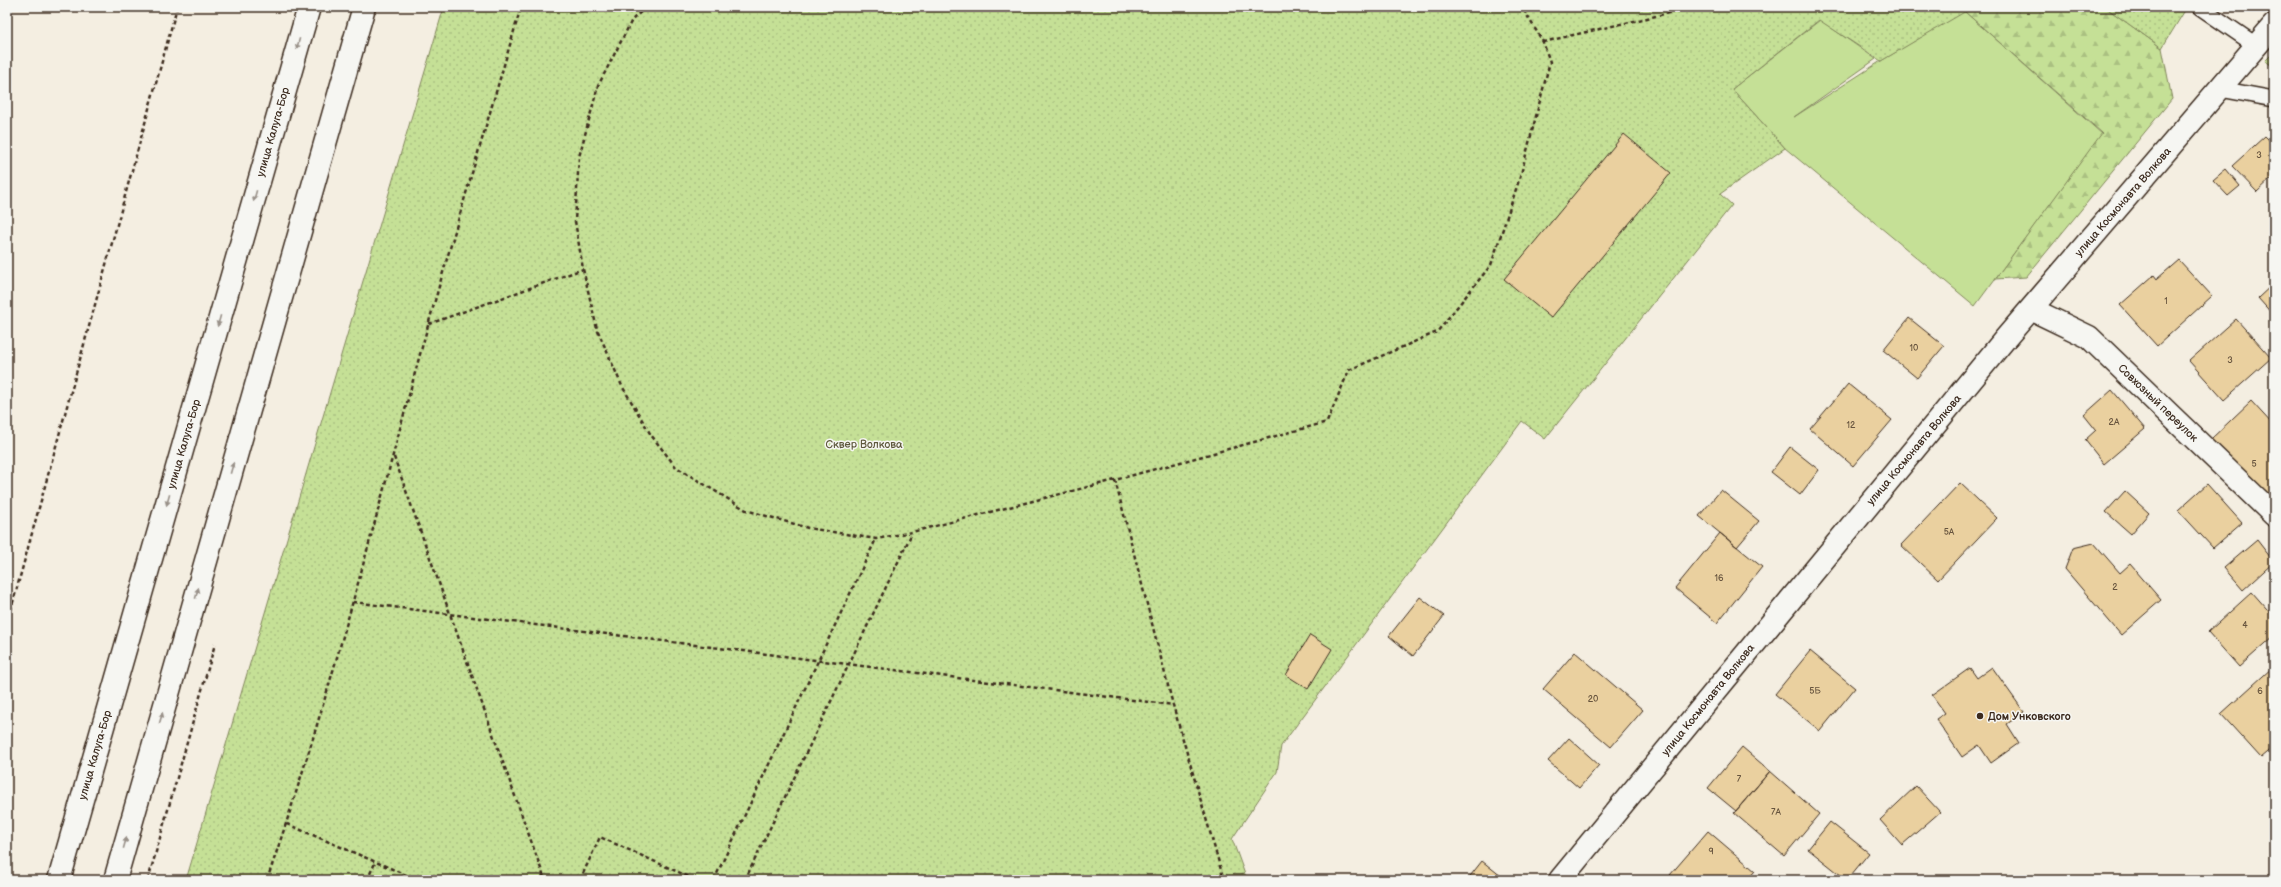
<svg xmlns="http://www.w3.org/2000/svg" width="2281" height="887" font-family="'Balsamiq Sans',sans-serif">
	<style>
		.grass { fill: #c5e096; stroke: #80855a }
		.forest { fill: url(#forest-firs); stroke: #80855a }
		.park { fill: url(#park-dots); stroke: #80855a }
		.building { fill: #ead09f; stroke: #3b2a1e }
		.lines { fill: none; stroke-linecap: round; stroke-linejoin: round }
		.lane-casing { stroke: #3b2a1e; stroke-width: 18 }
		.street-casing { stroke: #3b2a1e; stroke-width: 25 }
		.primary-casing { stroke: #3b2a1e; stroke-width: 25 }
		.path { stroke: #3b2a1e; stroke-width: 2.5; stroke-dasharray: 4 3; stroke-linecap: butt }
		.lane { stroke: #f6f6f2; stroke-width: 15 }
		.street { stroke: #f6f6f2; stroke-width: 22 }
		.primary { stroke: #f6f6f2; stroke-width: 22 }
		.oneway { fill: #989088 }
		.poi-dot { fill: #3b2a1e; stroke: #f6f6f2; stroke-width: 1.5 }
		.labels { text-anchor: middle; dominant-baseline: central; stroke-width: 3; stroke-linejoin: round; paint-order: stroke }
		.number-label { font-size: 9px; fill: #67543e }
		.street-label { font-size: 11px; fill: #3b2a1e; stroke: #f6f6f2 }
		.park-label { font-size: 11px; fill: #5e583c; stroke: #f6f6f2 }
		.poi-label { font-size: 11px; font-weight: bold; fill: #3b2a1e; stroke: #f6f6f2; text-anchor: start }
	</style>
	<defs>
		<pattern id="forest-firs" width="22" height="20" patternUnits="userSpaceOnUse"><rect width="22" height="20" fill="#c5e096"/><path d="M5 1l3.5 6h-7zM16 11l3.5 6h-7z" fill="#aac081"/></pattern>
		<pattern id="park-dots" width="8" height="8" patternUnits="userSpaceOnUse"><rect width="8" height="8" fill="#c5e096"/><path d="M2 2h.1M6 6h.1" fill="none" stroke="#aac081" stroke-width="1.8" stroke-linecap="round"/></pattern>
	</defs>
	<rect width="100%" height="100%" fill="#f4eee1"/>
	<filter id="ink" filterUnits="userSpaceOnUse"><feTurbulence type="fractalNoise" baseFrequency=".025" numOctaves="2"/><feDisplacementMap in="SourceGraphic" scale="8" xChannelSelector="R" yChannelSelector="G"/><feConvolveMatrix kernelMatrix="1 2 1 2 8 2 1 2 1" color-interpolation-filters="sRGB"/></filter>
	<g filter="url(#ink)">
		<path class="grass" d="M1964,11L2102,134L1975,306L1785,148L1732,89L1820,20L1876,59L1794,117L1881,61Z"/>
		<path class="forest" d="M1973,7H2105L2162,48L2172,99L2026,277L1995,279L2102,133L1964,11Z
			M2274,52V67L2265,61Z"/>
		<path class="park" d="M444,7H1973L1881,61L1819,20L1732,89L1785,148L1720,194L1732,205L1545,439L1522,421L1281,746L1277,772L1232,839L1247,880H186Z
			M2105,7H2187L2162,48Z"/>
		<path class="building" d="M1624,134L1671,173L1551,318L1504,279Z
			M2265,136L2274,145V176L2257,192L2232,166Z
			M2226,169L2240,186L2228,196L2213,180Z
			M2179,260L2212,296L2157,346L2120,305L2154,275L2157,279Z
			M2274,283V316L2258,298Z
			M1909,318L1944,346L1917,378L1883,350Z
			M2236,319L2271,358L2224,400L2189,361Z
			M1848,384L1892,420L1853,466L1810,429Z
			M2112,390L2145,429L2104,464L2085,440L2096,430L2084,415Z
			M2251,401L2274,426V488L2265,497L2211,439Z
			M1790,447L1819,470L1800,495L1771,472Z
			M1960,483L1997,518L1938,580L1901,545Z
			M2207,484L2242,523L2213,548L2178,510Z
			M1721,490L1759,521L1737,547L1699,516Z
			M2125,491L2149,513L2131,534L2106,512Z
			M1720,533L1762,567L1717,623L1675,588Z
			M2257,540L2274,562L2243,590L2224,568Z
			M2094,543L2120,573L2130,564L2161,600L2121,635L2065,569L2073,548Z
			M2252,592L2274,617V636L2239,667L2208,632Z
			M1420,597L1444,616L1413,656L1389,636Z
			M1310,635L1332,649L1308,689L1286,675Z
			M1810,651L1855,688L1820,731L1775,694Z
			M1575,652L1643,710L1611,747L1543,689Z
			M1992,667L2024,712L2007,724L2019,743L1991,763L1979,745L1962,757L1936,719L1945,713L1932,695L1970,668L1977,678Z
			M2273,667L2274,747L2261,758L2221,714Z
			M1569,738L1599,765L1579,788L1548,761Z
			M1742,747L1770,771L1736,811L1708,788Z
			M1770,771L1819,814L1784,856L1734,813Z
			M1916,786L1940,812L1902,845L1880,820Z
			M1830,822L1869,853L1847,880L1808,849Z
			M1708,831L1755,871L1747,880H1676L1670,875Z
			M1482,861L1506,880H1467Z"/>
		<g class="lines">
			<defs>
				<path id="lane" d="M2200,7L2257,46
					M2220,89L2274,99"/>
				<path id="street" d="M2031,309L2089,337L2274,515
					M1560,880L2005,339L2274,25"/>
				<path id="primary" d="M59,880L309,7
					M115,880L364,7"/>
			</defs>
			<use href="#lane" class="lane-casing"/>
			<use href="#street" class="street-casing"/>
			<use href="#primary" class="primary-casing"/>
			<path class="path" d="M646,7L632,20L598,86L579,157L575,221L583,269L597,329L622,386L651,435L676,467L746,510L808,528L876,539L912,532L1115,480L1327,422L1349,370L1437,332L1491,265L1521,174L1550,62L1543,42L1522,7
				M1543,42L1695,7
				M429,324L583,269
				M394,457L545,880
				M1115,480L1173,705L1224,880
				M353,602L1173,705
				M7,624L177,7
				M287,824L418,880
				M148,880L215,644
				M267,880C326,709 372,533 419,358C451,241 487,124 521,7
				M367,880L376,861
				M580,880L600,837L696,880
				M714,880L876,539
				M745,880L912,533"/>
			<use href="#lane" class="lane"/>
			<use href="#street" class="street"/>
			<use href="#primary" class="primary"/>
		</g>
		<defs><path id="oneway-solid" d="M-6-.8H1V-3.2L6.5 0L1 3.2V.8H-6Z"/></defs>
		<g class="oneway">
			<use href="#oneway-solid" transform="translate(298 44) rotate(106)"/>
			<use href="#oneway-solid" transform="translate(255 196) rotate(106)"/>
			<use href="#oneway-solid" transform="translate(219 321) rotate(106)"/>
			<use href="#oneway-solid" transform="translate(232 468) rotate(-74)"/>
			<use href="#oneway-solid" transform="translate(168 500) rotate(106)"/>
			<use href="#oneway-solid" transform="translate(197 593) rotate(-74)"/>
			<use href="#oneway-solid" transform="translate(161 718) rotate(-74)"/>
			<use href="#oneway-solid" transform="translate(125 843) rotate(-74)"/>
		</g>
	</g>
	<circle class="poi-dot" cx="1980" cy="716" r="4"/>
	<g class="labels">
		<g class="number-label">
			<text x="2259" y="155">3</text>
			<text x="2166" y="301">1</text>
			<text x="1914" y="348">10</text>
			<text x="2230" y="360">3</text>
			<text x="2114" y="422">2А</text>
			<text x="1851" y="425">12</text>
			<text x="2254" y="464">5</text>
			<text x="1949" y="532">5А</text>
			<text x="1719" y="578">16</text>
			<text x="2115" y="587">2</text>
			<text x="2245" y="625">4</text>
			<text x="1815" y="691">5Б</text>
			<text x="2260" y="691">6</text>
			<text x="1593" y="699">20</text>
			<text x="1739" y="779">7</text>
			<text x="1776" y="812">7А</text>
			<text x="1711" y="851">9</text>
		</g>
		<g class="street-label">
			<text transform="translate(273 132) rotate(-74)">улица Калуга-Бор</text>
			<text transform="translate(2123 202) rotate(-49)">улица Космонавта Волкова</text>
			<text transform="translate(2158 403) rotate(44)">Совхозный переулок</text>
			<text transform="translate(184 444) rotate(-74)">улица Калуга-Бор</text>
			<text transform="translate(1914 450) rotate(-50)">улица Космонавта Волкова</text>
			<text transform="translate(1708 700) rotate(-51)">улица Космонавта Волкова</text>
			<text transform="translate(95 755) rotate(-74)">улица Калуга-Бор</text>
		</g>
		<g class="park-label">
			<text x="864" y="444">Сквер Волкова</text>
		</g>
		<g class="poi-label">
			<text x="1988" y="716">Дом Унковского</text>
		</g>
	</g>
	<rect width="2281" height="887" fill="none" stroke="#f6f6f2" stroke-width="24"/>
	<rect x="12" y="12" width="2257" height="863" fill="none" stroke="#3b2a1e" stroke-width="1.5" filter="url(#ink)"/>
</svg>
